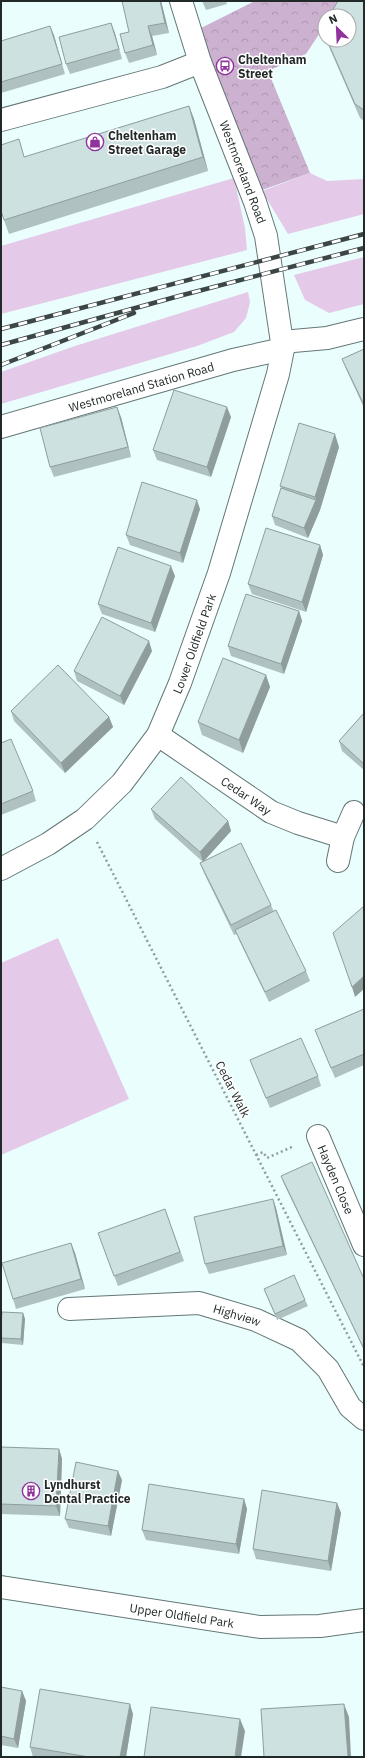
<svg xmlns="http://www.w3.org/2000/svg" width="365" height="1758" font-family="'IBM Plex Sans',sans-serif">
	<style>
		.grass { fill: #e5c9e8 }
		.forest { fill: url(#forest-crowns) }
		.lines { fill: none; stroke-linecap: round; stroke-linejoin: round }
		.minor-casing { stroke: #647676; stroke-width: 24 }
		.path { stroke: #8f9e9d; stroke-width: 2.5; stroke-dasharray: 2 3; stroke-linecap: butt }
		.minor { stroke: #fff; stroke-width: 22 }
		.rail-casing { stroke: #3d4646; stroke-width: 4.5 }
		.rail { stroke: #fff; stroke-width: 3; stroke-dasharray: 9; stroke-linecap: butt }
		.wall { fill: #afc2c1 }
		.shaded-wall { fill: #8f9e9d }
		.building { fill: #cce1e0; stroke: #8f9e9d }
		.labels { text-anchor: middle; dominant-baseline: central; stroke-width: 3; stroke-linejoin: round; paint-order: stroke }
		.poi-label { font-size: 12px; font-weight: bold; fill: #222929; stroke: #fff; text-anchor: start }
		.street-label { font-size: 12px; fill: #222929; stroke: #fff }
	</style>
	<defs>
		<pattern id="forest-crowns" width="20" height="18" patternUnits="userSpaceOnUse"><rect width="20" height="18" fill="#cdb1d0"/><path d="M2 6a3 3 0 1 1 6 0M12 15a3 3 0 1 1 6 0" fill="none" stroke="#b098b3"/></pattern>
	</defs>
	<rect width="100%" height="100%" fill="#e9fefd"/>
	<path class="grass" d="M310,173L327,181L364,179V214L288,234L262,191Z
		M234,178L245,228L247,250L1,314V246Z
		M364,257V304L329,313L305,300L294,275Z
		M248,292L250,302L246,318L234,332L197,346L1,404V372L75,346Z
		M58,938L129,1099L1,1155V963Z"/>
	<path class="forest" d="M255,1H341L331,16H325V25L306,54L268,71L310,173L262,190L197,30Z"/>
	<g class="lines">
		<defs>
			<g id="minor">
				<path d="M1,120L162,77L200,62"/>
				<path d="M282,342L327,338L364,329"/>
				<path id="s1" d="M1,427L233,360L283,349"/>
				<path id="s2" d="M158,735L271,812L298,823L343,837"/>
				<path d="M338,861L343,837L354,812"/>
				<path id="s3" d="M1,869L48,844L85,819L122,783L158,735L180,683L219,573L278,374L283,349L266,236L255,202L200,62L181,1"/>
				<path id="s4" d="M318,1136L364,1245"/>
				<path id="s5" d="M69,1309L199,1303L256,1320L299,1340L328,1369L350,1407L364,1419"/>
				<path id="s6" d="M1,1587L260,1627L320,1626L364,1620"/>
			</g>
		</defs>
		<use href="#minor" class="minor-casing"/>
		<path class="path" d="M97,842L364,1367
			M256,1155L263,1152L267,1158L294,1146"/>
		<use href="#minor" class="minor"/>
		<defs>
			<path id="rail" d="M1,329L364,234
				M1,345L179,296L364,248
				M1,365L134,313"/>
		</defs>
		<use href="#rail" class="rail-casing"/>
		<use href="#rail" class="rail"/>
	</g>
	<path class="wall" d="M161,1L169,33L152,36L157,55L129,63L125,53L129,32Z
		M202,1H226L227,4L206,10Z
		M364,1V121L360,118L326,40H349Z
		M111,23L122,59L70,74L66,64Z
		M50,26L65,74L1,93V41Z
		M189,106L194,119L208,171L9,234L4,220L25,157Z
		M364,349V408L346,369L342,359Z
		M121,417L131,457L54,477L50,467Z
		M231,417L211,477L157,460L153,450Z
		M339,447L320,510L308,538L275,525L272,516L281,488L280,486Z
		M200,509L183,563L130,545L126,535Z
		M320,545L323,555L306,612L252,594L248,584Z
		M175,576L155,632L102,614L98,604Z
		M299,611L302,621L284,674L231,656L228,646Z
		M152,651L124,705L77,681L74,671Z
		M266,675L270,687L243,753L202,735L198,722Z
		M11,711L109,717L113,727L65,773L14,721Z
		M364,713V770L342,751L339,741Z
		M1,743L33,791L36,801L1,815Z
		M151,809L228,821L231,831L204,861L271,905L274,912L306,971L310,981L269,1002L239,940L237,934L234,935L204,873L200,863L203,862L155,819Z
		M364,1009V1065L335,1078L315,1030Z
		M250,1060L318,1076L321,1086L270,1108Z
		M281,1176L364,1279V1350L283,1182Z
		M273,1199L276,1208L287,1255L209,1274L205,1264Z
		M165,1209L184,1261L118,1286L98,1233Z
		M71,1243L75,1253L85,1289L16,1309L13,1299Z
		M264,1289L305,1300L308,1306L277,1320Z
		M23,1313L25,1319L23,1345L2,1343L1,1340V1326Z
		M1,1447L59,1449L62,1459L60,1516L1,1514Z
		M122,1480L111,1536L69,1528L65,1519Z
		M244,1499L247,1509L239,1554L146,1540L142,1530Z
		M337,1503L341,1513L331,1571L256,1559L253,1549Z
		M1,1687L22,1691L26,1701L18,1748L1,1745Z
		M133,1714L126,1757H33L30,1747Z"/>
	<path class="shaded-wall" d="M160,1H161L169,33L165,23Z
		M111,23L115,33L122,59L119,49Z
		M50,26L54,35L65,74L62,64Z
		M148,26L152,36L157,55L153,45Z
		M189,106L194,119L208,171L203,157Z
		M117,407L121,417L131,457L128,447Z
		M227,407L231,417L211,477L207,467Z
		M335,434L339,447L320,510L308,538L304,528L316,500L315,497Z
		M197,500L200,509L183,563L180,553Z
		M320,545L323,555L306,612L302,602Z
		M171,566L175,576L155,632L151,623Z
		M299,611L302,621L284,674L281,664Z
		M149,641L152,651L124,705L120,696Z
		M266,675L270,687L243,753L239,740Z
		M109,717L113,727L65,773L61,763Z
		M228,821L231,831L203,862L200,852Z
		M364,976V989L355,997L352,987Z
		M273,1199L276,1208L287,1255L283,1246Z
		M71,1243L75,1253L85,1289L81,1279Z
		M23,1313L25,1319L23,1345L21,1339Z
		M59,1449L62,1459L60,1516L56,1506Z
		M118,1471L122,1480L111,1536L108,1526Z
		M244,1499L247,1509L239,1554L236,1544Z
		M337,1503L341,1513L331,1571L328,1561Z
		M22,1691L26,1701L18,1748L14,1739Z
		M130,1704L133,1714L126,1757H120Z
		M344,1704L349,1717L351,1757H348Z
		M240,1719L245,1731L241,1757H235Z"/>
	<path class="building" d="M122,1H160L165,23L148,26L153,45L125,53L120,34L129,32Z
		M338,1H364V110L355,104L327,40H349V16H329Z
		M325,22V36L321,28Z
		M111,23L119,49L66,64L59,37Z
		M50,26L62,64L1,82V41Z
		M189,106L203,157L4,220L1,211V145L19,139L24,157Z
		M364,349V405L342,359Z
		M174,390L227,407L207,467L153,450Z
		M117,407L128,447L50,467L40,428Z
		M299,423L335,434L315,497L280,486Z
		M142,482L197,500L180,553L126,535Z
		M281,488L316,500L304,528L272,516Z
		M266,528L320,545L302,602L248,584Z
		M118,547L171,566L151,623L98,604Z
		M246,594L299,611L281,664L228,646Z
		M102,617L149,641L120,696L74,671Z
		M223,658L266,675L239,740L198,722Z
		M58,665L109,717L61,763L11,711Z
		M364,713V764L339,741Z
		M11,739L33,791L1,804V743Z
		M181,777L228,821L200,852L151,809Z
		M241,843L271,905L231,925L200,863Z
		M364,906V976L352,987L333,933Z
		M276,910L306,971L265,992L235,930Z
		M364,1009V1054L331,1068L315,1030Z
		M301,1038L318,1076L266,1098L250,1060Z
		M312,1162L364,1279V1349L281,1176Z
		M273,1199L283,1246L205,1264L194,1217Z
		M165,1209L180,1252L114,1276L98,1233Z
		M71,1243L81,1279L13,1299L2,1263Z
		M294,1275L305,1300L275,1314L264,1289Z
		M2,1312L23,1313L21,1339L1,1338V1326Z
		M1,1447L59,1449L56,1506L1,1504Z
		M76,1462L118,1471L108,1526L65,1519Z
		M149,1484L244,1499L236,1544L142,1530Z
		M262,1490L337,1503L328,1561L253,1549Z
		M1,1687L22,1691L14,1739L1,1736Z
		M40,1689L130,1704L120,1757H89L30,1747Z
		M344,1704L348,1757H264L261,1709Z
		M151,1707L240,1719L235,1757H144Z"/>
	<defs>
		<symbol id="bus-ring" viewBox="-11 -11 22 22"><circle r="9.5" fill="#fff" stroke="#91339d" stroke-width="1.5"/><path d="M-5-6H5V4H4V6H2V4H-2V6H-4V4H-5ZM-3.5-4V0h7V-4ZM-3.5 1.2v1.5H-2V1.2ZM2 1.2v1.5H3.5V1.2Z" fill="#91339d"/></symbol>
		<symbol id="shop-ring" viewBox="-11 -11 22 22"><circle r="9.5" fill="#fff" stroke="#91339d" stroke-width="1.5"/><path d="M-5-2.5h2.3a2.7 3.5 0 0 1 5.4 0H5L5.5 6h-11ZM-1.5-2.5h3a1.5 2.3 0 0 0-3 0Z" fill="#91339d"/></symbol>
		<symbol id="building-ring" viewBox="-11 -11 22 22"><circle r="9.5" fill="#fff" stroke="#91339d" stroke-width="1.5"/><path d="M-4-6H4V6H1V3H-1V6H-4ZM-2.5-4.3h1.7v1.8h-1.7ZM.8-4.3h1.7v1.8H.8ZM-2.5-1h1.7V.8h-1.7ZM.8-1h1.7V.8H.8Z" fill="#91339d"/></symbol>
	</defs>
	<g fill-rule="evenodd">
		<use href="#bus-ring" x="215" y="56" width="20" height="20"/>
		<use href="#shop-ring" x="85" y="132" width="20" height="20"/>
		<use href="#building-ring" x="21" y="1481" width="20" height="20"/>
	</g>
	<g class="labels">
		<g class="poi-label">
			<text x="238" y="59">Cheltenham<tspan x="238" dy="14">Street</tspan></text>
			<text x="108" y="135">Cheltenham<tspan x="108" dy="14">Street Garage</tspan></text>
			<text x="44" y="1484">Lyndhurst<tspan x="44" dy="14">Dental Practice</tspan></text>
		</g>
		<g class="street-label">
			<text transform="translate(243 172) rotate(69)">Westmoreland Road</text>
			<text stroke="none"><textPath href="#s1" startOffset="146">Westmoreland Station Road</textPath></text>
			<text stroke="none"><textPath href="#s3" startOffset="308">Lower Oldfield Park</textPath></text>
			<text stroke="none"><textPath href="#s2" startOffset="107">Cedar Way</textPath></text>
			<text transform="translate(233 1089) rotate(63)">Cedar Walk</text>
			<text stroke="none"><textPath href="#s4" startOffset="47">Hayden Close</textPath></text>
			<text stroke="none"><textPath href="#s5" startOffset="170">Highview</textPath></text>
			<text stroke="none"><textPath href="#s6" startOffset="183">Upper Oldfield Park</textPath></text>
		</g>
	</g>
	<rect width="365" height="1758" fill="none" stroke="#222929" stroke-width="4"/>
	<g transform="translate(337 28) rotate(336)"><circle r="19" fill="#ffffff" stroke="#a7a9a9"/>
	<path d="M0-3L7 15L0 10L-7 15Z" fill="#91339d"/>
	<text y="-6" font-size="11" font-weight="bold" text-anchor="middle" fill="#222929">N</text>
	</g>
</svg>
